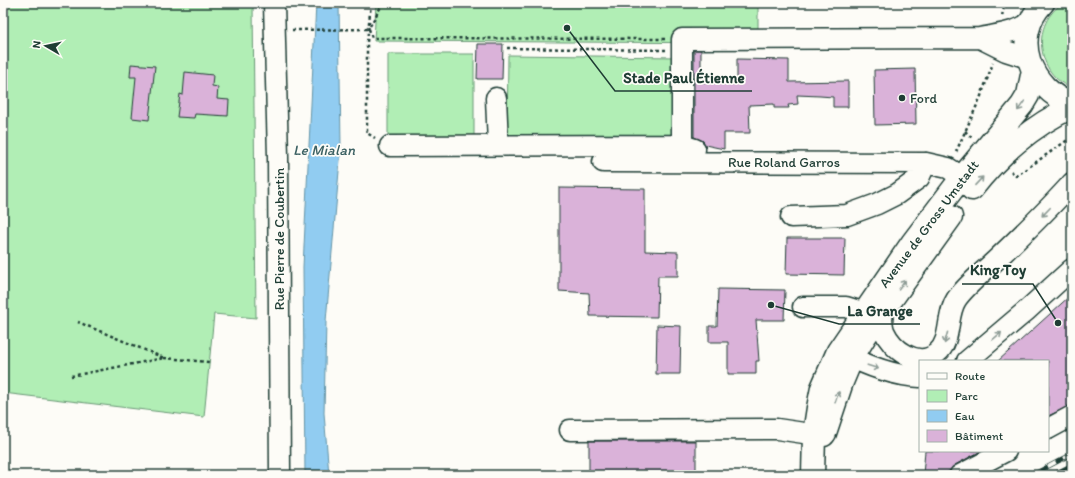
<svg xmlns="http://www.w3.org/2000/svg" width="1075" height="478" font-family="Itim,sans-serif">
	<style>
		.green { fill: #b1eeb5; stroke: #689674 }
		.water { fill: #91ccf1; stroke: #6393a5 }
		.building { fill: #dab2d9; stroke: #1f3d34 }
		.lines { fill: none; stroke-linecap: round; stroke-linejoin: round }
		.minor-casing { stroke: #1f3d34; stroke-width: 23 }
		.major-casing { stroke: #1f3d34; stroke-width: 25 }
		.path { stroke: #1f3d34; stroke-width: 2.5; stroke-dasharray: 3 3; stroke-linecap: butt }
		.minor { stroke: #fdfcf7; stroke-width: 20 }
		.major { stroke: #fdfcf7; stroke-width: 22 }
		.rail-casing { stroke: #1f3d34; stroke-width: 4.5 }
		.rail { stroke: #fdfcf7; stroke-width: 3; stroke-dasharray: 9; stroke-linecap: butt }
		.oneway { stroke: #8e9c96 }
		.poi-dot { fill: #1f3d34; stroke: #fdfcf7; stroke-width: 1.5 }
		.labels { text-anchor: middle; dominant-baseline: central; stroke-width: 3.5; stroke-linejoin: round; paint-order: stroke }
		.poi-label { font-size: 14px; fill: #1f3d34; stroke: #fdfcf7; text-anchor: start }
		.street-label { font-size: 14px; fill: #1f3d34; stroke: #fdfcf7 }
		.water-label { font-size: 15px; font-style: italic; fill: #3c6163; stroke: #fdfcf7 }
		.leader { fill: none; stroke: #1f3d34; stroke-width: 1.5 }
		.callout-dot { fill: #1f3d34; stroke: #fdfcf7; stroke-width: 1.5 }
		.callout-label { font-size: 15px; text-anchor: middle; font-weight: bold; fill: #1f3d34; stroke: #fdfcf7; stroke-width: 3.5; stroke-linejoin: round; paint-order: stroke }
	</style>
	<rect width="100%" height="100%" fill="#fdfcf7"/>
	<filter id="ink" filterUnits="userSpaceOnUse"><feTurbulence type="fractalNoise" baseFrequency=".025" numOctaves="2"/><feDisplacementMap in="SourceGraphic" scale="8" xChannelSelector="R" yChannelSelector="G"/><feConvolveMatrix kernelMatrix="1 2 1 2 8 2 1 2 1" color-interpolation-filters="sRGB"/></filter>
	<g filter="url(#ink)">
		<path class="green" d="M3,3H253L256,318L214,314L204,417L3,393Z
			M376,3H758V43L374,41Z
			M1064,3H1072V88C1036,75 1030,22 1064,3Z
			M388,54H474V139H388Z
			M508,55L677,57L676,141L507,140Z"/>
		<path class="water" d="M316,3H339L341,148L326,321L324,413L329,475H305L303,267Z"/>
		<path class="building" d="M478,44H503L502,79H477Z
			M694,50H701V82H737V59L789,60V82L848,81V107H833V97L820,96L797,95L798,104L788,105L789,108H774V104L749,105L750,133H724V149L705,145L703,141L694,137Z
			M131,64L155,66L149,120L132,118L136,77H130Z
			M915,69L916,124L875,125L874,70Z
			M185,72L213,75L212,86L218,87L217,99L229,100L228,116L195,114L194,118L177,117L180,94L183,95Z
			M559,188L645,189V251L678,252V276H658L657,317L590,316L589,293L559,291Z
			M787,238H845L844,275L786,274Z
			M718,289L785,290L784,320H756L759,361H756V374H728V342H709V326H717Z
			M1072,294V405L1048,416V361H998Z
			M657,325L681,326L680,374H656Z
			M589,441H696V475H589Z
			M925,451H981L955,465L949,471L943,475H923Z"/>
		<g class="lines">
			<defs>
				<path id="minor" d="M274,3L278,157L280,475
					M980,38L1006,51L1028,58
					M496,98L498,144
					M682,145V39L980,38C998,34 1019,33 1032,20
					M390,146L682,145L695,149
					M603,162L926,163L948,168L962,177
					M791,217L847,215L877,204L897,194L919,178L926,163
					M803,307H846L862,312
					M882,313C882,319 882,325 884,331C892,349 918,370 937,353C952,341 946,315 956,300C964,287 988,268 999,257C1024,233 1049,209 1072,183
					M838,351C863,364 891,376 920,377
					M967,361L1026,311L1072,269
					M1048,429L1072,416
					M570,430L777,429L824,436
					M960,475L1006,451"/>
				<path id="major" d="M1043,3C1010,38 1030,89 1072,104
					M972,189C998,155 1033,125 1072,107
					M825,433L842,382L852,358L866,335L951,217
					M813,475L814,434L818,408L822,388L838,351L912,243L962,177L1022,105L1028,95L1033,70"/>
			</defs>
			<use href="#minor" class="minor-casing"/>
			<use href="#major" class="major-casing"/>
			<path class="path" d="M371,3L367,42V133L375,138
				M1002,16L1005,3
				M370,26L383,3
				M369,29L372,38L665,39
				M292,30L369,29
				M507,48L666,50
				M965,131L972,138
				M956,152L981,96L993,63
				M1011,171L1016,176L1072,137
				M164,358L209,362
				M71,376L164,358L78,322"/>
			<use href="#minor" class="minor"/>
			<use href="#major" class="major"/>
			<defs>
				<path id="rail" d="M1032,475L1072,454
					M1052,475L1072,465"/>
			</defs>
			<use href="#rail" class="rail-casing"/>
			<use href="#rail" class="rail"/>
		</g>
		<defs><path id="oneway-shaft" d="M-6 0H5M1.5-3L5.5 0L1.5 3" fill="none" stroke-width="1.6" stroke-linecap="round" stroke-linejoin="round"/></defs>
		<g class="oneway">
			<use href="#oneway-shaft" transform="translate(1021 106) rotate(125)"/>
			<use href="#oneway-shaft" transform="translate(979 181) rotate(-47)"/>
			<use href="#oneway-shaft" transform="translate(1046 212) rotate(134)"/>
			<use href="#oneway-shaft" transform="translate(902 285) rotate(-55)"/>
			<use href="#oneway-shaft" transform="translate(997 336) rotate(-40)"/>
			<use href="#oneway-shaft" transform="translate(946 338) rotate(105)"/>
			<use href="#oneway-shaft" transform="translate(873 367) rotate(18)"/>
			<use href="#oneway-shaft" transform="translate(837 397) rotate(-71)"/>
		</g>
	</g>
	<circle class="poi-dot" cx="902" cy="98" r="4"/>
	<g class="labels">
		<g class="poi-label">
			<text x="910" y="98">Ford</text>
		</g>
		<g class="street-label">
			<text x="784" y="162">Rue Roland Garros</text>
			<text transform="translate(929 224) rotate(-53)">Avenue de Gross Umstadt</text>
			<text transform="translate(279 239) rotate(-90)">Rue Pierre de Coubertin</text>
		</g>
		<g class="water-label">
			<text x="324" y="150">Le Mialan</text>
		</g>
	</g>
	<path class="leader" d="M567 28L615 91H752M1058 323L1033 284H962M771 305L839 324H920"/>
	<g class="callout-dot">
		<circle cx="567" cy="28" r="4"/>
		<circle cx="1058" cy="323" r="4"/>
		<circle cx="771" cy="305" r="4"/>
	</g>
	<g class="callout-label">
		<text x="684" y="83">Stade Paul Étienne</text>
		<text x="998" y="275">King Toy</text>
		<text x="880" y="316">La Grange</text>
	</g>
	<rect width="1075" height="478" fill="none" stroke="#fdfcf7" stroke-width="16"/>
	<rect x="8" y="8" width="1059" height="462" fill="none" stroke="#1f3d34" stroke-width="1.5" filter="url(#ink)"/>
	<rect x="919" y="360" width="130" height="92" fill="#fdfcf7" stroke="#a4b0a9"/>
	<rect x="927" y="373" width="20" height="6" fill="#fdfcf7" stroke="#a4b0a9"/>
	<text x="955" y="380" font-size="12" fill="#1f3d34">Route</text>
	<rect x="927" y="390" width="20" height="12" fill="#b1eeb5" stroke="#a4b0a9"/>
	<text x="955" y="400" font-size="12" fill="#1f3d34">Parc</text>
	<rect x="927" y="410" width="20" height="12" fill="#91ccf1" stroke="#a4b0a9"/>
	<text x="955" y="420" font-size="12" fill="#1f3d34">Eau</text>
	<rect x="927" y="430" width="20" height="12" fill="#dab2d9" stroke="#a4b0a9"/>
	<text x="955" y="440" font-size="12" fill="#1f3d34">Bâtiment</text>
	<g transform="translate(46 46) rotate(279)" stroke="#fdfcf7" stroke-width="3" paint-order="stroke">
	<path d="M0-3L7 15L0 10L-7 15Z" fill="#1f3d34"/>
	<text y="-6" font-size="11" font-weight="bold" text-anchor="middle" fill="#1f3d34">N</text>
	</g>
</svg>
